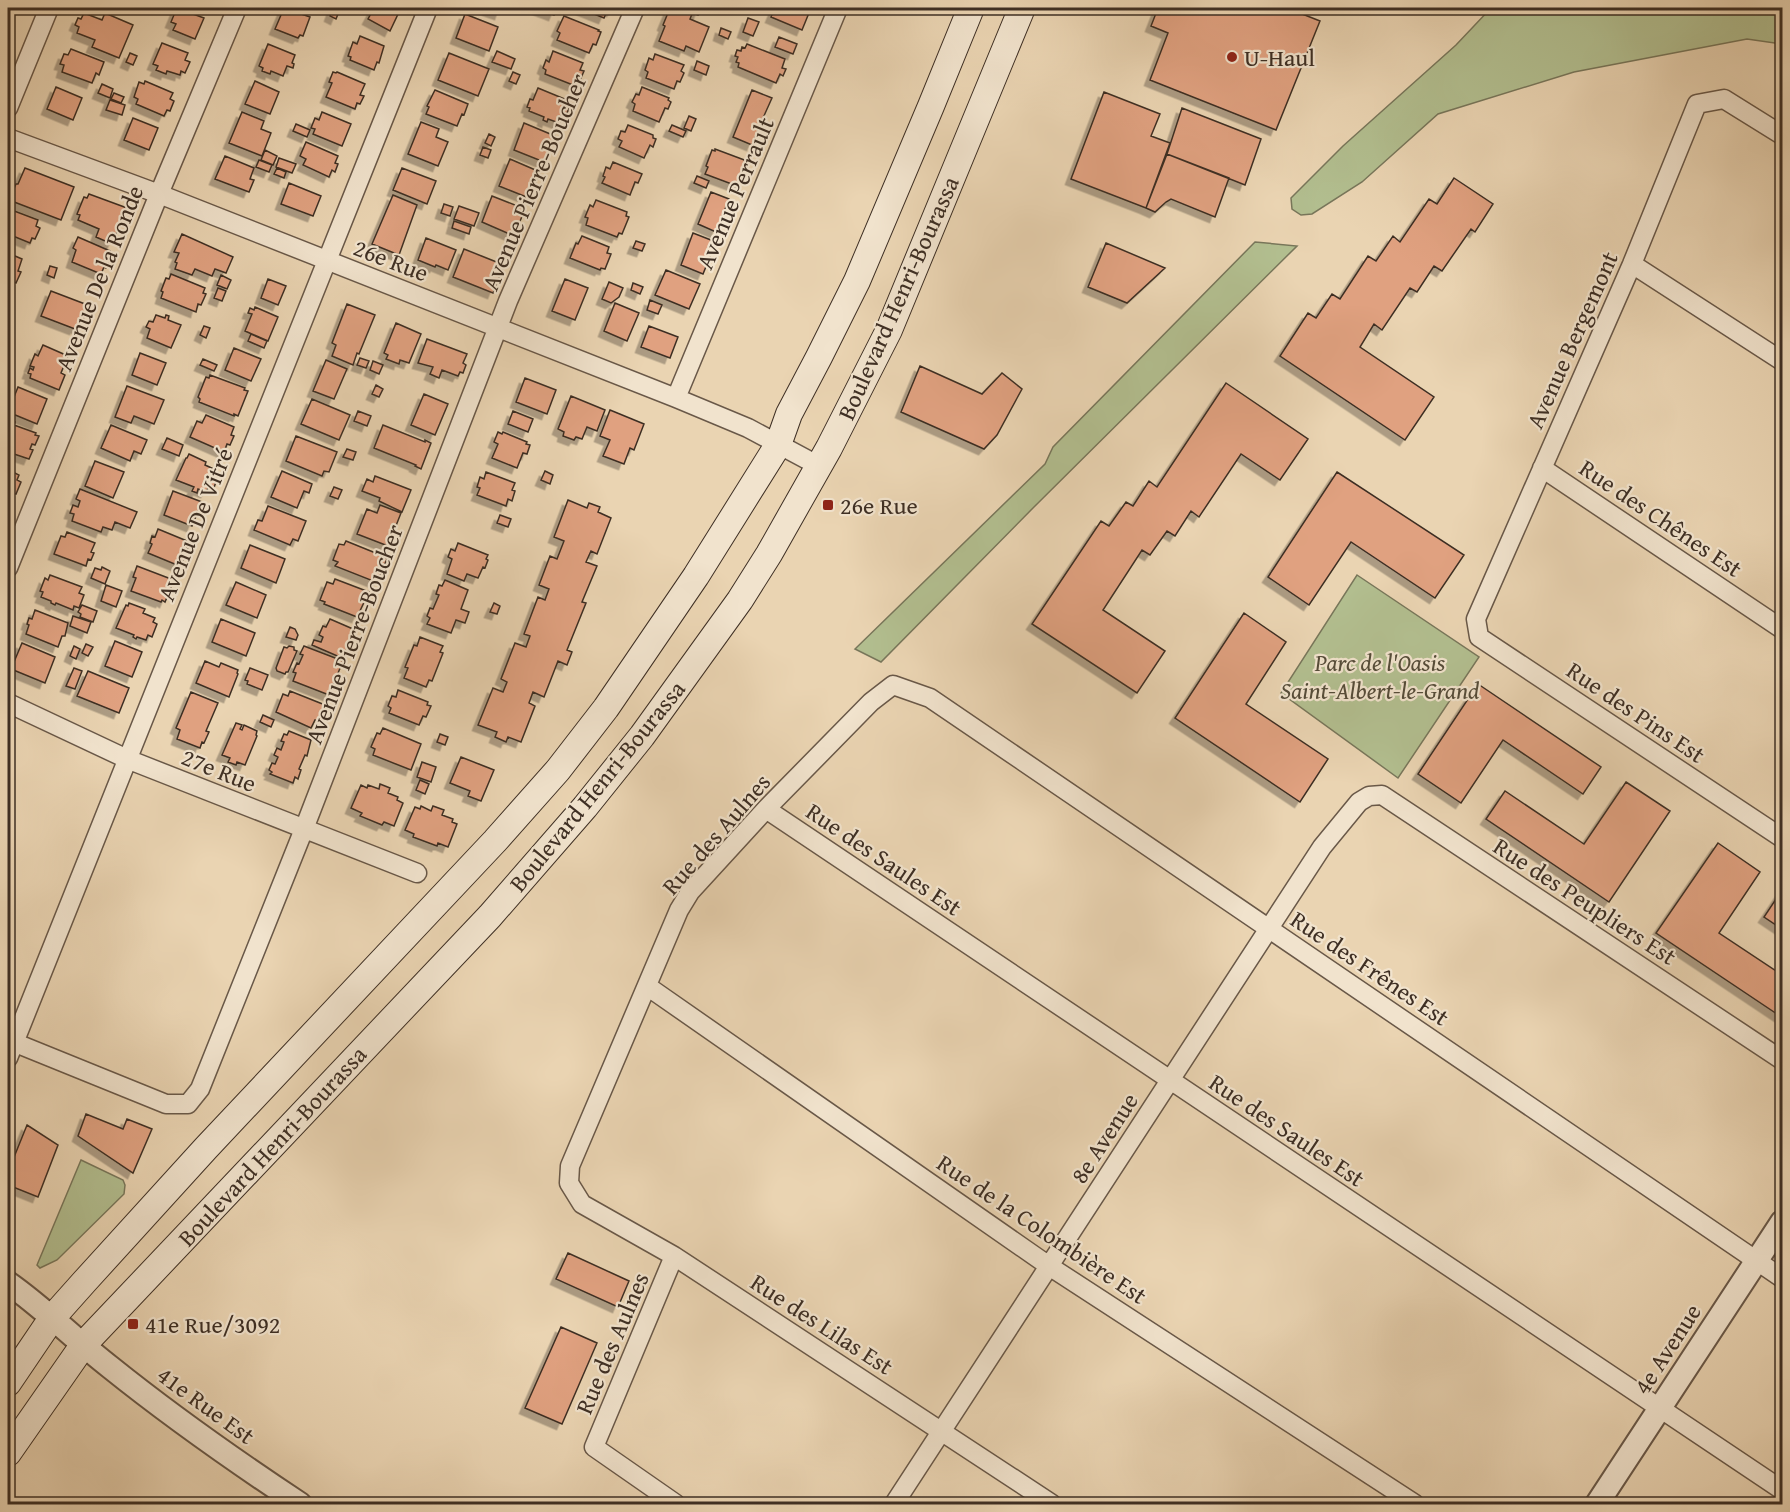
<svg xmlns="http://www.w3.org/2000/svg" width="1790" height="1512" font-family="'Gentium Book Plus',serif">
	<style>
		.green { fill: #b2be8f; stroke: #78765a; stroke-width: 1.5 }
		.building { fill: #e0a180; stroke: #3e2f24; stroke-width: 1.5; filter: url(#shadow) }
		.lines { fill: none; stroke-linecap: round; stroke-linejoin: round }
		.minor-casing { stroke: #695848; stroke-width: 21 }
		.tertiary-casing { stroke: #695848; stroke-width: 26 }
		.secondary-casing { stroke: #3e2f24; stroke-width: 28 }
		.minor { stroke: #f1e3cd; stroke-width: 18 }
		.tertiary { stroke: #f1e3cd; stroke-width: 22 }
		.secondary { stroke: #f1e3cd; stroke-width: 26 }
		.poi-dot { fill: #8f2418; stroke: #f1e3cd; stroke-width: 2 }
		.labels { text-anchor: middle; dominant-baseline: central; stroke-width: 4.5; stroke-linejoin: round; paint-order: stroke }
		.poi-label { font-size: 24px; fill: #3e2f24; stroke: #f1e3cd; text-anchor: start }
		.street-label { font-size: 24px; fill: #3e2f24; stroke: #f1e3cd }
		.park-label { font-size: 24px; font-style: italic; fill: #554c39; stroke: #f1e3cd }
	</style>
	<defs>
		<filter id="shadow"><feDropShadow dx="-5.5" dy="5.5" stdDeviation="0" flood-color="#0004"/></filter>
	</defs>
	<rect width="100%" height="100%" fill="#ead4b2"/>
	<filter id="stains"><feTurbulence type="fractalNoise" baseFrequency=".00333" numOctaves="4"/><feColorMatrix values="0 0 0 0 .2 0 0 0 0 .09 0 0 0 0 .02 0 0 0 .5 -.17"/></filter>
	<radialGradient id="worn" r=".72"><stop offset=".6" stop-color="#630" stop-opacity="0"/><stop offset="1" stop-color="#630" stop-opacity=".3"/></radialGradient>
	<path class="green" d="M1491,8H1782V44L1747,39L1574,72L1438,114L1362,182L1312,214L1301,215L1292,209L1291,198L1343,146L1456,45Z
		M1255,242L1297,246L1033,508L881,662L855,649L1045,464L1053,447Z
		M1357,575L1479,657L1398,778L1281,693Z
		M81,1160L123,1180L125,1185L124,1194L57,1260L40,1268L37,1265Z"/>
	<path class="building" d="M284,8L310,17L303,36L300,35L298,38L275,29Z
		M333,8L340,9L336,19L330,16Z
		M374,8H391L399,12L390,31L368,19Z
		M483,8H502L500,14Z
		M539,8H557L554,15L538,9Z
		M579,8H614L612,11L608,9L604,18Z
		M670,8H676L692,14L690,19L709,27L699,52L686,46L684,51L659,41L665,26L663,25Z
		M679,8H701L698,15Z
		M775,8H811L802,30L771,17Z
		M1158,8H1287L1320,21L1276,130L1150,80L1168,33L1151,26Z
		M176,10L181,13L182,10L204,18L195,39L173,30L176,24L171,22Z
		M84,13L102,20L105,13L133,25L119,58L92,47L95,40L77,33L79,27L75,25L78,18L81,19Z
		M465,14L498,27L489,51L456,38Z
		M564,16L599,30L598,31L601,32L596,45L593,44L589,53L557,40L560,33L557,31Z
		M748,18L759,22L753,36L743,32Z
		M721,28L731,32L728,39L719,35Z
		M360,36L384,46L379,63L377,62L374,70L350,60L351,57L348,56L353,42L357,44Z
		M779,37L797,44L793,54L775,47Z
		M162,43L188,53L185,60L190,62L185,73L181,71L180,75L167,71L166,74L156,70L158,66L153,64Z
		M268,44L295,55L292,63L294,64L293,68L287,66L283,76L271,71L270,74L262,71L263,68L259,66Z
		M747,44L785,59L782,68L786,69L783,76L780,74L776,83L738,67L739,63L736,62L738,57L735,56L737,50L741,51L742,47L745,48Z
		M71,49L104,62L99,75L96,73L92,83L62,72L64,65L60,64L64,54L68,55Z
		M497,51L515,59L511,69L492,62Z
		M553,51L583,63L580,70L584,71L580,80L576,79L573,85L545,74L546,70L543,68L546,60L549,62Z
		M130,53L137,56L133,65L126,62Z
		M449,53L489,69L478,96L438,80Z
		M655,54L684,65L681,71L684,73L680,82L677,81L674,89L646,78L648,72L645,70L649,58L653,60Z
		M697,61L709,66L706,75L694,70Z
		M333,72L336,73L337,72L365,84L360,95L364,96L360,104L357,103L355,109L326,97L332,83L329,82Z
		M513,72L520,75L516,84L509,81Z
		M145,81L173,93L170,99L174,101L170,111L167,110L164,116L136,104L138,99L134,97L139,82L144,84Z
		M255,81L279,92L270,114L245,104Z
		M102,84L113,89L110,98L98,93Z
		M56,87L82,98L73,120L47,109Z
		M642,87L669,98L668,100L671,102L668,109L665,108L659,122L633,111L635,104L632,102L636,94L639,95Z
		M538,88L567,100L565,107L569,108L565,118L561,116L559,123L548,119L547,122L543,120L544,117L529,111L530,108L527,107L530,99L533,100Z
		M435,90L468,104L464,115L462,114L457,126L426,114L429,107L427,106Z
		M752,90L772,98L763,118L766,119L763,126H760L752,145L733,137Z
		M1104,92L1160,114L1151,136L1170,143L1146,208L1071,179Z
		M114,93L124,97L121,103L111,99Z
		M110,100L125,105L122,115L106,110Z
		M1182,108L1261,139L1245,185L1167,154Z
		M242,112L264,121L261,129L271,133L262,156L229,143Z
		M322,112L351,124L342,146L313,134L315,129L311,128L315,118L319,120Z
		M689,116L696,119L691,131L684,128Z
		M133,118L158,128L149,150L124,140Z
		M421,122L439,129L436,137L448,142L438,166L408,154Z
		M524,123L555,136L544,162L514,150Z
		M296,124L310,130L307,137L293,131Z
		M628,125L653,135V138L656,139L653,147L650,145L644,158L619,147L622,141L618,139L621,131L625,132Z
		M672,125L686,131L683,137L669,131Z
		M489,134L495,137L491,146L485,143Z
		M306,142L338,156L335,163L338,164L335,172L332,170L329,177L303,165L306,159L300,156Z
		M483,147L491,150L488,158L480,155Z
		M715,149L747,161L744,168L747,169L742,182L739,181L737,186L705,174L708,167L706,166L712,150L715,151Z
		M265,150L277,156L273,165L261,160Z
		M1167,154L1229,178L1215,217L1171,199L1166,202L1155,212L1146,208Z
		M225,156L254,168L250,179L254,180L249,192L215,179Z
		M279,158L296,164L292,173L276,167Z
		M510,159L540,172L529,198L499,186Z
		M259,160L272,165L269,172L256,167Z
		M613,162L642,174L638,183L635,182L630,195L602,183L605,177L603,176L606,167L610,169Z
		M25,168L74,187L61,220L9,200L16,184H18Z
		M277,168L286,172L284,178L274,174Z
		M402,168L436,181L427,204L393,190Z
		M697,176L709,181L706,188L694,183Z
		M1454,178L1493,204L1475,232L1471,229L1442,271L1434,266L1417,292L1410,288L1382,330L1374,324L1360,347L1434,397L1405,440L1280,356L1308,313L1316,318L1332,294L1340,299L1368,256L1376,261L1393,236L1400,242L1429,199L1437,204Z
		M289,183L321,196L313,216L281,204Z
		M711,192L729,199L716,232L698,224Z
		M89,194L127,208L112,244L96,237L99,229L78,220L80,215L77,214L84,197L87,198Z
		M393,195L417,205L399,255L372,244Z
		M492,196L525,209L514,236L482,222Z
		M596,200L627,212L626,216L629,217L622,234L619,233L617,237L586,225L588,218L585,217L590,205L593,207Z
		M444,204L453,207L450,216L441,213Z
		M459,206L479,213L474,226L454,219Z
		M9,209L38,220L36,226L40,228L35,239L32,238L30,243L8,234V212Z
		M454,221L471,227L469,234L452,228Z
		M693,233L716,242L703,274L681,265Z
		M182,234L233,257L226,273L215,269L212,276L195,269L192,275L175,269L177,263L175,262L179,253L174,252Z
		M582,236L609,247L607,253L611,254L605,269L601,268L600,270L570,258L576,243L578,244Z
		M78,237L110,251L107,258L110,259L106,268L104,267L101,274L72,262L76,250L73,248Z
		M426,238L456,250L448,270L436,265L435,267L418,260Z
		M636,241L645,244L642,251L633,248Z
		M1106,243L1165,268L1127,303L1088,287Z
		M464,249L504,265L493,293L453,277Z
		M8,253L22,259L18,271L21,272L16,283L8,279Z
		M50,266L57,268L54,278L47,275Z
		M666,270L700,284L689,309L655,295Z
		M171,274L205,288L203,293L206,294L201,305L198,304L196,312L161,298L163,292L161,291L166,278L169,279Z
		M221,275L231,280L227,289L217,285Z
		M268,279L286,286L278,305L261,298Z
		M565,279L588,288L575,320L552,311Z
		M609,282L623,288L619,297L611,303L602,299Z
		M633,283L643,287L640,294L631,290Z
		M218,288L226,291L222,301L214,298Z
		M51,291L85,304L84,306L88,308L79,329L76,327L75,329L41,316Z
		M650,300L662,305L658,314L647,310Z
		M615,303L639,313L627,341L604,331Z
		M347,304L375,315L359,354L357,353L353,365L332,356L336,345L332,343Z
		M255,307L278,317L268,341L245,331L252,314L248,313L250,308L254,310Z
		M156,315L165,318L166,315L169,316L168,320L181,325L171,348L147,338L150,329L146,327L149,321L153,322Z
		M396,323L421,334L409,363L400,360L399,364L386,359L388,355L384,353Z
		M204,326L210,328L206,338L200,335Z
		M649,326L678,337L670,358L641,347Z
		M251,334L267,341L264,348L248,341Z
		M427,339L467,354L463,363L466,365L463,373L460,372L458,376L442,370L439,378L430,374L433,367L418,363Z
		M43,345L68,356L61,373L65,375L59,390L30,378L31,374L28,373L30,368L33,370L34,367L30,366L35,354L38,356Z
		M234,348L261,359L251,381L225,370Z
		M140,353L166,363L157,385L132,375Z
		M360,358L369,361L366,368L357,365Z
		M203,359L217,365L214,371L200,365Z
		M326,360L347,369L334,399L313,391Z
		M373,361L383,365L379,374L370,370Z
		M920,366L982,394L1002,373L1022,389L997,435L984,449L901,412Z
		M210,375L245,388L244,390L248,391L238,416L234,414V416L199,402L200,399L198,397L206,377L209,378Z
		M525,378L556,390L547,414L516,402Z
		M1226,383L1308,439L1280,480L1241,454L1199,517L1191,511L1175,536L1167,531L1150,555L1142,550L1103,610L1165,651L1137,693L1032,624L1101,521L1109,526L1126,502L1133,506L1149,481L1157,487Z
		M376,385L383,389L379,397L372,394Z
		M127,386L164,400L154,424L134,416L131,423L115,417Z
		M18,387L47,399L37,424L8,412Z
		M424,394L448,404L435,435L411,425Z
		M571,396L605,410L597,431L587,427L582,439L576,437L574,440L563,436L564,432L558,429Z
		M312,399L350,415L339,440L301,424Z
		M610,410L644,424L634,450L630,448L624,464L603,456L610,440L600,436Z
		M358,411L371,416L367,426L354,421Z
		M513,411L533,419L528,432L508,424Z
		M206,415L234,427L231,435L234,436L230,445L227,444L224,452L190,437L197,421L202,423Z
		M10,420L15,422L14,425L36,433L35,435L39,436L35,445L32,444L30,449L33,450L29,459L8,452V422L9,423Z
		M111,425L147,440L141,454L134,451L130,461L101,448Z
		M383,425L425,442V440L431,443L421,469L415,466L416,465L374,448Z
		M498,432L502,434L503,432L527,442L526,444L530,445L527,454L523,453L517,468L492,458L498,444L494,442Z
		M296,436L337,452L329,472L324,471L322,476L286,461Z
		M167,438L183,445L179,456L162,449Z
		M347,449L356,452L353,460L343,457Z
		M189,454L206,462L205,465L216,470L214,477L217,478L214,488L209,486L206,492L198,489L197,493L192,491L194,487L176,480L186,458H187Z
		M95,461L124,472L113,498L85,486Z
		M8,466L10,467L9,470L19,475L17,480L21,482L16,494L12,493L10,498L8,497Z
		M282,471L312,484L309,493L304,491L297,508L271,497Z
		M545,471L553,475L550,484L541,480Z
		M486,472L515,483L512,490L515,491L512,501L508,499L506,506L477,495L480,488L477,487L480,477L484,479Z
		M1337,472L1464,555L1435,598L1351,542L1309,605L1268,577Z
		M375,476L411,490L402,512L379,501L380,498L362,491L367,479L373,482Z
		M334,487L342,490L338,499L330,496Z
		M80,489L137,512L130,528L115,522L112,530L103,527L101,532L72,521L74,514L70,513L73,505L78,507L80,501L76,499Z
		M173,491L202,502L192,526L164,515Z
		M568,500L587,508L589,503L600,507L598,512L611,518L597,554L591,551L586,562L597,566L582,602L586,603L567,650L572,652L567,665L558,661L544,697L533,692L529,703L535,706L521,742L508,737L506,742L495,737L497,732L478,725L493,688L503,692L507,682L501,679L515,643L526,647L530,636L524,634L538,597L545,600L549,589L539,585L550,556L557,559L564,541L554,537Z
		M380,505L401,513L388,546L357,534L367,509L377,513Z
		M268,506L306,521L298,541L293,539L290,545L254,530L258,520L262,521Z
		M500,515L511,519L508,527L497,523Z
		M158,529L187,541L184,547L188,549L183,560L180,558L177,565L148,553L152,544L150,543L152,536L155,537Z
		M67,532L95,543L91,552L94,553L91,560L88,559L86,566L54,554L61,536L65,537Z
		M346,541L383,556L387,559L383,568L379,566L378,571L381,573L378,582L373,580V581L335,566L338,562L333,560L339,544L344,545Z
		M458,543L488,555L486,559L488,560L485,568L483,567L478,578L467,574L464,581L447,574L452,559L448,557L451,549L455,551Z
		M250,545L285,559L276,583L241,568Z
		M137,566L171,579L170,582L173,583L165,602L162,600L161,602L131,591L136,578L133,577Z
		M102,567L110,571L105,584L91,578L95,568L101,570Z
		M50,575L82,587L79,593L84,595L79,608L74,606L73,610L56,603L55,605L51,603V601L41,597L43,592L40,591L45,578L48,580Z
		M335,579L369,592L357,617L324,604L325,602L320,600L327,582L333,584Z
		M445,580L468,590L461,609L469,612L465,623L456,620L451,633L427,624L430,618L427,616L430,608L433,609L439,595L436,594L439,585L442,586Z
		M236,582L266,595L257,618L226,605Z
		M106,585L122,591L116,607L101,601Z
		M129,603L145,609L143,613L155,618L153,622L157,624L152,637L148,635L146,640L137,637L136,639L133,637L134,635L116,628L126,605L128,606Z
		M494,603L500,606L497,614L490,612Z
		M82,605L97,611L93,622L80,617L81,614L78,612Z
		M35,610L68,623L65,636H62L58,647L26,634L29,625L27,624L29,618L32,619Z
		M1244,613L1286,642L1246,704L1328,759L1300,802L1175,718Z
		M73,616L91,622L87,633L70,626Z
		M221,619L255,633L246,656L212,642Z
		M330,619L353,629L350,636L353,637L342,658L312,645L314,640L321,642L323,637L319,635L323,626L326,627Z
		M290,627L295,629L298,635L296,640L286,637Z
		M420,637L443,646L440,652L443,653L432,681L429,680L426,687L404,678L408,668L405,667L414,645L417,646Z
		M115,641L142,652L132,677L105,666Z
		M22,643L55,657L45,683L11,669Z
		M86,644L93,647L88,656L82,653Z
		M74,646L80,649L76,659L70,656Z
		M289,646L294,647V650L297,651L288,672H286L285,674L277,671L276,668L284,647L287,648Z
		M304,646L343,661L329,695L293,681L296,673L293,672L297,663L299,664L303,655L300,654Z
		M205,661L219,667L221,663L238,670L237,673L238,674L229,697L196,683Z
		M74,668L82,671L75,689L66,686Z
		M250,668L268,675L262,690L247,684L248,681L245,680Z
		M88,671L129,688L119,713L77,696Z
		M1478,684L1601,767L1583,794L1503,740L1461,803L1418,774Z
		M398,690L428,702L427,705L431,706L426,717L423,716L419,725L389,713L391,708L388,706L392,696L396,697Z
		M290,691L325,705L318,721L315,720L311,728L276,712L283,694L288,696Z
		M191,692L218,703L206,731L209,732L204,743L202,742L200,748L177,739L180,730L176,728Z
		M263,715L274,720L271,727L260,722Z
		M236,723L242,725L240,729L242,730L244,725L257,731L256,735L257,736L245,765L237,762L236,765L228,762L230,758L222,755Z
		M383,728L421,744L411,770L373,755L375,749L371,747L377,733L380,734Z
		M289,731L311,740L307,756L305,755L299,769L301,770L298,779L295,777L293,783L270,774L272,772L269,770L272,763L275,764L278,757L274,755L277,748L281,750L284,742L281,741L284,734L287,735Z
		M440,734L448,737L445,745L437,742Z
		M461,757L494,770L481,801L468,796L470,791L450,783Z
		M422,762L436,767L431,782L417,777Z
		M420,780L429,784L425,794L416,790Z
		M1626,782L1670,811L1609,902L1486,819L1505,791L1584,844Z
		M380,784L390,788L388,793L398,797L397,800L403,803L394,826L384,822L382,825L360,816L362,813L351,808L361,785L367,788L368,785L379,789Z
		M421,806L431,811L433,806L444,810L442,815L453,819L452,822L457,824L448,847L438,843L437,846L413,837L414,834L405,830L415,807L420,809Z
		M1718,843L1760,872L1719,933L1782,975V1013L1780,1016L1656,933Z
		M1782,890V929L1764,917Z
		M86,1114L123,1129L127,1119L152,1129L133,1173L78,1136Z
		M27,1125L58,1145L38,1197L8,1185V1172Z
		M568,1253L629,1281L618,1307L556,1279Z
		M561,1327L597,1343L562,1424L525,1408Z"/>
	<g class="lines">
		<defs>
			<path id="minor" d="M8,108L49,8
				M1782,135L1724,99L1697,104L1632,264L1476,619L1479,637L1782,838
				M8,138L159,194L676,398L748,428L819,466
				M1632,264L1782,361
				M676,398L838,8
				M1542,468L1782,629
				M8,568L159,194L237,8
				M8,703L127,759L417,873
				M766,809L1782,1490
				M647,986L1049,1266L1415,1504
				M13,1042L166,1104H188L200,1089L304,829L508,301L635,8
				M8,1058L428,8
				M674,1256L594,1447L676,1504
				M894,1504L1322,847L1359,802L1369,796L1382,795L1782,1060
				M1052,1504L674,1256L582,1204L569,1183L570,1166L679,910L690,892L766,809L871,702L893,685L930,698L1782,1278"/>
			<path id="tertiary" d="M8,1283C44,1308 75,1340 110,1367C171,1416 235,1461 300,1504
				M1597,1504L1782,1222"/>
			<path id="secondary" d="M8,1383L52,1318L85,1281L206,1148L495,841L558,770L606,708L696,576L778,445L789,414L819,357L857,281L931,106L971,8
				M8,1453L84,1344L490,916L585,807L642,736L740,600L769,554L829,448L889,330L1022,8"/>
		</defs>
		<use href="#minor" class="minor-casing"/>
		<use href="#tertiary" class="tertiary-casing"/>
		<use href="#secondary" class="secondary-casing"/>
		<use href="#minor" class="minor"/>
		<use href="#tertiary" class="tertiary"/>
		<use href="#secondary" class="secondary"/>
	</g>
	<g class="poi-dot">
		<circle cx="1232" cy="57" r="6"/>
		<rect x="822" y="499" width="12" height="12" rx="3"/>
		<rect x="127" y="1318" width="12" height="12" rx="3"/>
	</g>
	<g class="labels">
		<g class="poi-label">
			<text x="1244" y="57">U-Haul</text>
			<text x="840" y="505">26e Rue</text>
			<text x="145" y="1324">41e Rue/3092</text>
		</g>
		<g class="street-label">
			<text transform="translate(534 182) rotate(-67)">Avenue Pierre-Boucher</text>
			<text transform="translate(735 193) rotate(-67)">Avenue Perrault</text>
			<text transform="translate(391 260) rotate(21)">26e Rue</text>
			<text transform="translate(99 278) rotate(-68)">Avenue De la Ronde</text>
			<text transform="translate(898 298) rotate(-66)">Boulevard Henri-Bourassa</text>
			<text transform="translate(1572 340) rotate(-66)">Avenue Bergemont</text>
			<text transform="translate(1661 518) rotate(34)">Rue des Chênes Est</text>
			<text transform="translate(195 524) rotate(-68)">Avenue De Vitré</text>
			<text transform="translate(354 634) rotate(-69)">Avenue Pierre-Boucher</text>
			<text transform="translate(1636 712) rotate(34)">Rue des Pins Est</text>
			<text transform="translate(219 770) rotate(22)">27e Rue</text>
			<text transform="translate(597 786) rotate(-51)">Boulevard Henri-Bourassa</text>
			<text transform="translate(716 834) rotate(-49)">Rue des Aulnes</text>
			<text transform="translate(884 859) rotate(34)">Rue des Saules Est</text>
			<text transform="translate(1585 901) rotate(33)">Rue des Peupliers Est</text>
			<text transform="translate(1370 968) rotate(34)">Rue des Frênes Est</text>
			<text transform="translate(1287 1130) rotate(34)">Rue des Saules Est</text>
			<text transform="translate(1104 1138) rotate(-57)">8e Avenue</text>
			<text transform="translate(272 1146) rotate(-47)">Boulevard Henri-Bourassa</text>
			<text transform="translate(1042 1229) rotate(34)">Rue de la Colombière Est</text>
			<text transform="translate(822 1324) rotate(33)">Rue des Lilas Est</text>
			<text transform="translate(612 1343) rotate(-67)">Rue des Aulnes</text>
			<text transform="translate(1667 1349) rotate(-57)">4e Avenue</text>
			<text transform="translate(206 1405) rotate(36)">41e Rue Est</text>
		</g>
		<g class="park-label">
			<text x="1380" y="662">Parc de l'Oasis<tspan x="1380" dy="28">Saint-Albert-le-Grand</tspan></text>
		</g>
	</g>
	<rect width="1790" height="1512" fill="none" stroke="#ead4b2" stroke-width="30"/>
	<rect x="9" y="9" width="1772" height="1494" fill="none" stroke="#3e2f24" stroke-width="3"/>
	<rect x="15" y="15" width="1760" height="1482" fill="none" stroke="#3e2f24" stroke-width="1.5"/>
	<rect width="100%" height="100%" filter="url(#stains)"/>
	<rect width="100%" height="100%" fill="url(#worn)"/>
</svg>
